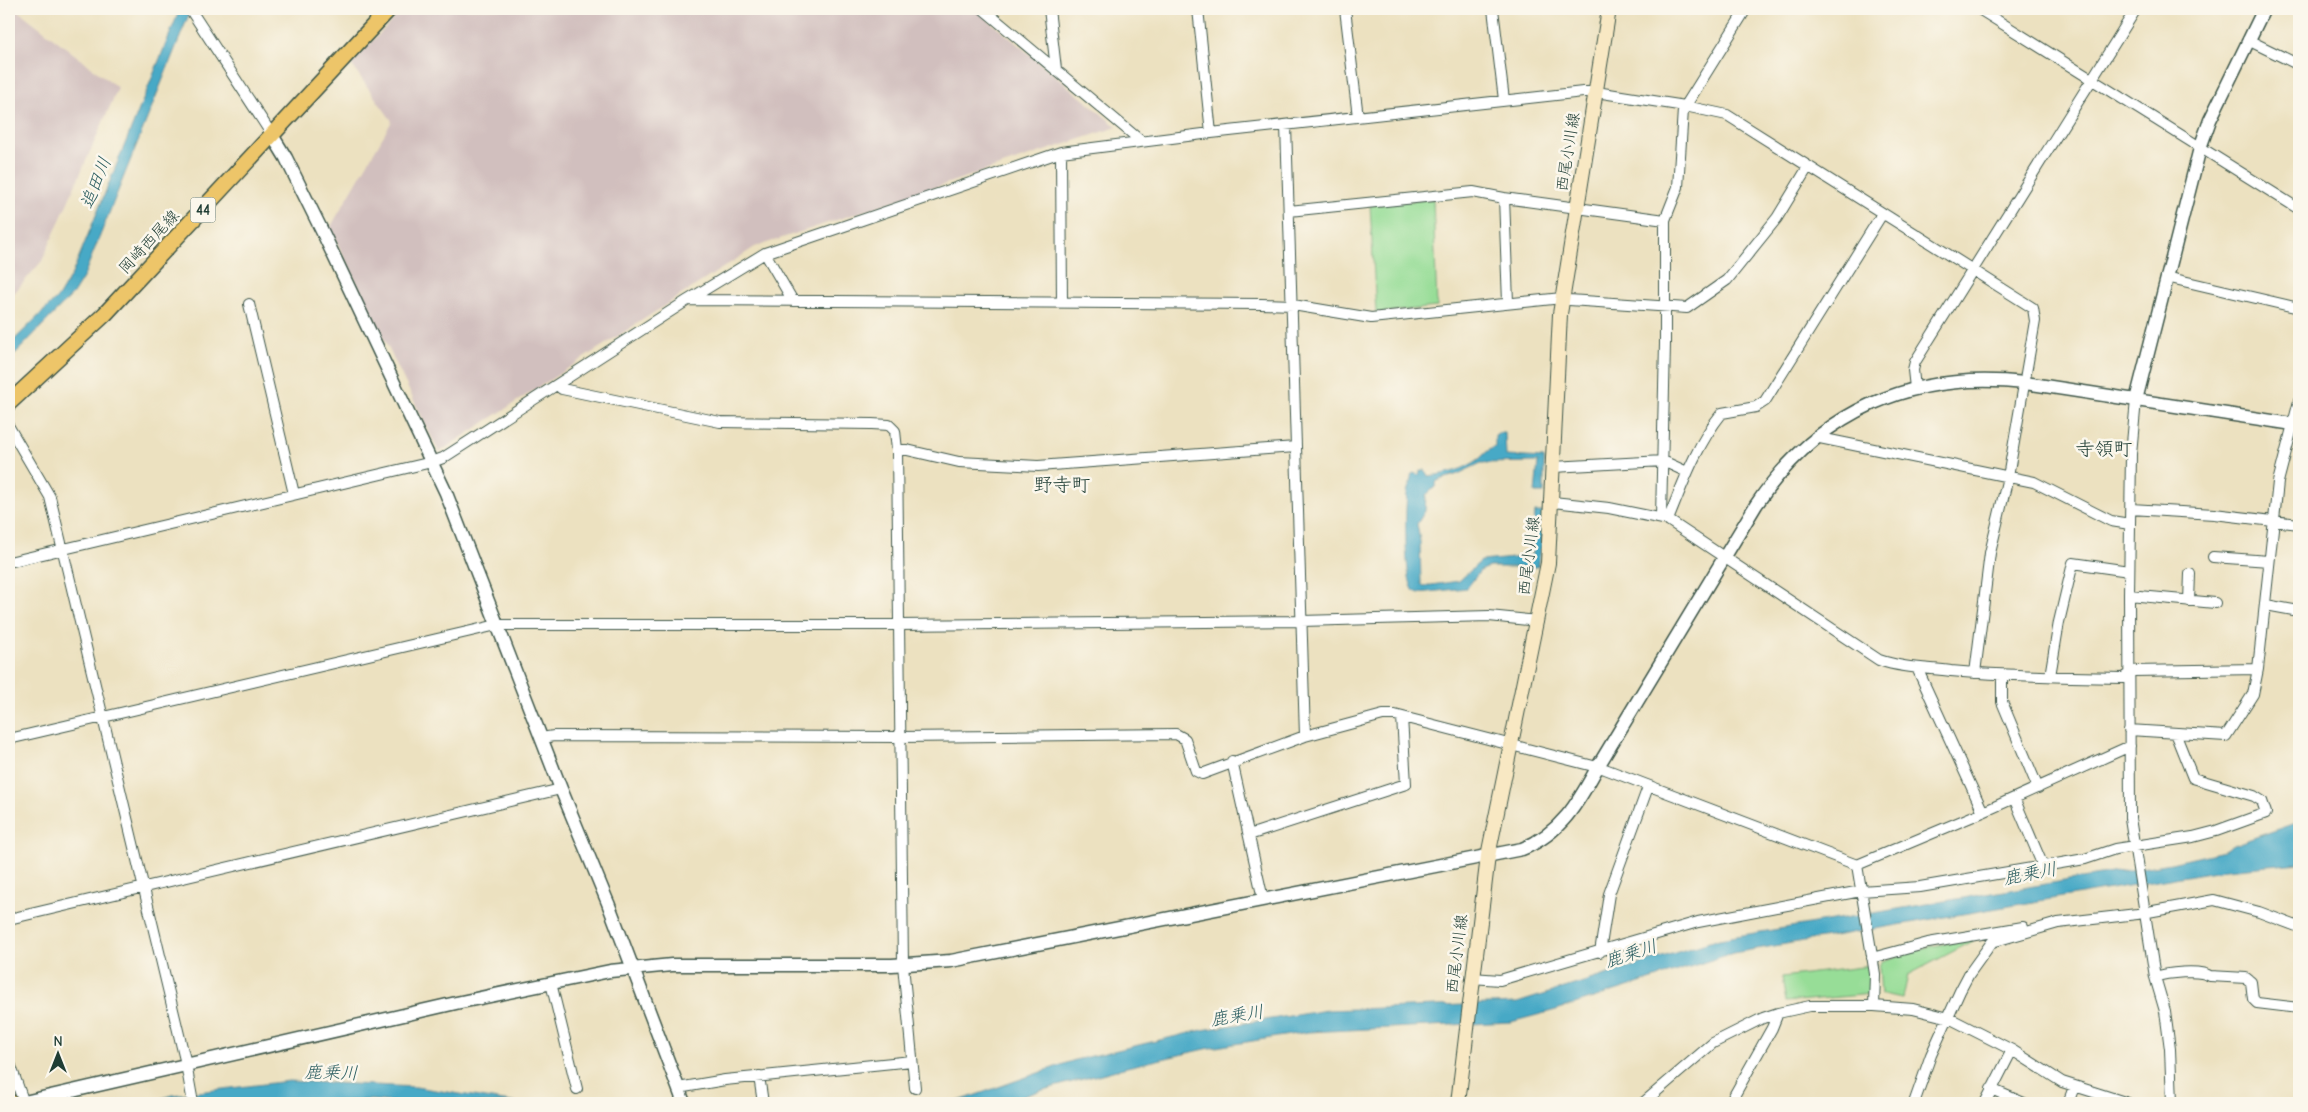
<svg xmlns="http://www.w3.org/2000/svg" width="2308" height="1112" font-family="'Comic Neue','Klee One',sans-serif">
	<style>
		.industrial { fill: #d1bfbe }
		.green { fill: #97dd97; stroke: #5b8d66 }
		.water { fill: #47a9c6; stroke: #33737d }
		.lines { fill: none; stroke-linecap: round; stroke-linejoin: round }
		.minor-casing { stroke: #3e5649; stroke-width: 12 }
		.tertiary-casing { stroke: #3e5649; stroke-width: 15 }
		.secondary-casing { stroke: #3e5649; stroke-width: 16 }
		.primary-casing { stroke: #3e5649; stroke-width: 18 }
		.trunk-casing { stroke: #3e5649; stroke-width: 19 }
		.minor { stroke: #fff; stroke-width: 10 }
		.tertiary { stroke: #fff; stroke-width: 12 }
		.secondary { stroke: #f8e8c3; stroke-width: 14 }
		.primary { stroke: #edc569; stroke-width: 15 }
		.trunk { stroke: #edc569; stroke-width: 16 }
		.labels { text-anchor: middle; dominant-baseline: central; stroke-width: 5; stroke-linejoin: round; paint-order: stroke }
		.shield { fill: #fbf7ec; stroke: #61756b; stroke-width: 1 }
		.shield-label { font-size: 15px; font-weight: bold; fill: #1f3d34 }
		.street-label { font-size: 16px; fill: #1f3d34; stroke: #fbf7ec }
		.water-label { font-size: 18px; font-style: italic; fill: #2b5d60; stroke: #fbf7ec }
		.quarter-label { font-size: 19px; fill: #1f3d34; stroke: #fbf7ec }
	</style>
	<rect width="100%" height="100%" fill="#fbf7ec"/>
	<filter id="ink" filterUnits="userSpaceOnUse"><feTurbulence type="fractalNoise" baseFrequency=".02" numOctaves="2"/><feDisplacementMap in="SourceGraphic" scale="10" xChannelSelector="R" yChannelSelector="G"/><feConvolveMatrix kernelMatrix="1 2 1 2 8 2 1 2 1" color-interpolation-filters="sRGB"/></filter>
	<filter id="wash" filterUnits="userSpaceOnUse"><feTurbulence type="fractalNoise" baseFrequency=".0096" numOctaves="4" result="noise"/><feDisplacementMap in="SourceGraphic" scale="20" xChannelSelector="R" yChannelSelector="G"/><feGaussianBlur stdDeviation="1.12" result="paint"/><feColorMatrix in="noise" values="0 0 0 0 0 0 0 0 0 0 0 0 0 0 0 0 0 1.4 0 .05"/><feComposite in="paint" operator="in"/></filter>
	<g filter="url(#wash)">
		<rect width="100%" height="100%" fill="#ece1c0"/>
		<path class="industrial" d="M9,9H16L118,88L42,261L9,299Z
			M403,9H975L1117,127L755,247L439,452L330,228L392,121L351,64Z"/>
		<path class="green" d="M1433,199L1437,307L1376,313L1370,205Z
			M1972,939L1973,941L1908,975L1903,998L1881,994L1879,966L1882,961L1927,947Z
			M1870,966L1871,994L1786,1002L1782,977Z"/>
		<path class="water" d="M180,9L190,12L83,278L73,294L9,360V345L59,296L72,274Z
			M1498,433H1505L1506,456L1544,458V493H1535L1538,462L1481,463L1458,474L1437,481L1435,487L1426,495L1425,511L1417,524L1420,541L1421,584L1424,586L1459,581L1481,561L1525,557L1532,554L1535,512H1547L1538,567H1489L1480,571L1467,588L1419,593L1414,591C1404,579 1405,512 1407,494C1407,489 1410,484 1412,480L1411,475L1413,473L1419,475L1420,470H1425L1428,476C1447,474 1464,470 1479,459C1485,454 1487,450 1495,447V435Z
			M2299,822V863L2216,871L1733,953L1556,1010L1511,1022L1308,1032L1210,1048L1127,1067L1036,1092L1004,1103H953L1075,1060L1202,1030L1327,1010L1517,1003L1719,939L2171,863L2224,851L2233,845Z
			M289,1081L416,1087L517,1103H402L372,1100L259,1103H145L173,1095Z"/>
	</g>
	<g filter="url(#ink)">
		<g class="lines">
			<defs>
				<path id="minor" d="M190,9L272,135
					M983,9L1141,141
					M1049,9L1056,69
					M1198,9L1211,133
					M1345,9L1358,117
					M1493,9L1504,100
					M1979,9L2299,209
					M2248,40L2299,65
					M1286,125L1305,736
					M1061,152L1062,303
					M1289,211L1473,192L1504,198
					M765,253L793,301
					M2166,277L2299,308
					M689,300L1261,304L1293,305L1371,318L1562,298L1569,300L1687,308L1727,280L1777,218L1808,167
					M1508,302L1504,198L1665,220
					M249,304L294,494
					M557,385L562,389L720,422L872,424L889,425L895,431L897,450L903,965L915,1088
					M1915,388L1913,370L1915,362L2136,9
					M2136,400L2131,454L2129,595L2130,818L2155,977L2165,1011L2170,1049L2172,1103
					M9,427L50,497L186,1064L193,1103
					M1815,437L2034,482L2111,521L2130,524
					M897,450H907L959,462L1038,466L1296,447
					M1553,467L1663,461L1687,472
					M1553,502L1609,508L1668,520L1879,660C1902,668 1926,668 1951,671C2008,676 2065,677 2123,678L2133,671L2258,669L2278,482L2299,401
					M2131,509L2214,514L2299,524
					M1661,517L1665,344V220L1678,187L1683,110L1746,9
					M1668,520C1683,483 1697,444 1722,413L1756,407L1765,401L1882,214
					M2213,557L2269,561
					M9,562L432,462L443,458L688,300L765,253L1061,152L1211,133L1583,92H1596L1685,106L1727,115L2033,308L2035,321L2008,477L1990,553L1975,673
					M2129,595L2215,603
					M2189,601L2190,574
					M2266,605L2299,611
					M1917,668L1983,812
					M2002,675V702L2038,788
					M2050,676L2059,622L2073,563L2129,571
					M2129,730L2226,736L2253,694L2258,669
					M541,738L554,736L900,737L1176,734L1185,739L1196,771L1202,774L1305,736L1383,715H1395L1605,769L1857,865L1983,812L2130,746
					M9,739L497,625H898L1301,621L1489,616L1538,621
					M1232,761L1263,899
					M2014,798L2043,866
					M1249,835L1406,784L1402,717
					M1857,865L1875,974L1874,1006
					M9,919L561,789
					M1600,952L1609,894L1648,787
					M1872,958L1928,943L2023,927
					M2155,977C2166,973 2200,969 2210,976L2246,978L2251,982L2253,999L2257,1003L2299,1008
					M1472,978L1500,980L1698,922L1861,891L1920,887L2085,859L2115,849L2193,837L2216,831L2266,813L2262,801L2254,796L2193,778L2175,733
					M551,983L577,1089
					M9,1061L24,1103
					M759,1076L763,1103
					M678,1088L725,1080L912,1061
					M1991,1089L2024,1103
					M1643,1103L1713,1043L1763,1018L1778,1013L1810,1006H1874L1913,1009L1949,1018L2012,1050L2062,1082L2128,1103
					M1730,1103L1772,1028L1778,1013
					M1914,1103L1931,1055L1960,991L1969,974L1992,942L2058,923L2137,914L2214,900L2259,912L2299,927
					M1985,1103L2012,1050
					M2068,1103L2074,1087"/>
				<path id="tertiary" d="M272,135L286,158L324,235L446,493L561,789L608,903L684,1103
					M2136,400L2200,148L2210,120L2264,9
					M20,1103L456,1003L610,971L672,965H892L951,961L1522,849C1561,833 1578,803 1597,768L1756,505C1819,411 1912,370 2025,383L2299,425"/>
				<path id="secondary" d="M1458,1103L1488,856L1548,563L1560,314L1609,9"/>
				<path id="primary" d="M9,403L105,314L389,9"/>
				<path id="trunk" d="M9,1102V1103"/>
			</defs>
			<use href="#minor" class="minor-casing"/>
			<use href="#tertiary" class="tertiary-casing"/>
			<use href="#secondary" class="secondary-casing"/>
			<use href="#primary" class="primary-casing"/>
			<use href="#trunk" class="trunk-casing"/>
			<use href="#minor" class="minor"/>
			<use href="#tertiary" class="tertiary"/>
			<use href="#secondary" class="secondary"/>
			<use href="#primary" class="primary"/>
			<use href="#trunk" class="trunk"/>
		</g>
	</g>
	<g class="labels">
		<rect class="shield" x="190.5" y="197.5" width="25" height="25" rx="4"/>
		<g class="shield-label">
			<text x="203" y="210">44</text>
		</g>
		<g class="street-label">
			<text transform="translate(1568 152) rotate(-81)">西尾小川線</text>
			<text transform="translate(149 242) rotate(-47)">岡崎西尾線</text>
			<text transform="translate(1529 556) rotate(-83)">西尾小川線</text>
			<text transform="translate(1457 954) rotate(-83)">西尾小川線</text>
		</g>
		<g class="water-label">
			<text transform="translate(96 183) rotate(-68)">追田川</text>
			<text transform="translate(2030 874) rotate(-11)">鹿乗川</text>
			<text transform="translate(1631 954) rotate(-18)">鹿乗川</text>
			<text transform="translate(1237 1016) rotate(-9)">鹿乗川</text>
			<text transform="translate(331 1073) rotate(1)">鹿乗川</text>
		</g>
		<g class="quarter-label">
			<text x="2104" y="449">寺領町</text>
			<text x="1062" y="485">野寺町</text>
		</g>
	</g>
	<rect width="2308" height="1112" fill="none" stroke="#fbf7ec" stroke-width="30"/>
	<g transform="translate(58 1054)" stroke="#fbf7ec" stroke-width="4" paint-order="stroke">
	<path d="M0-4L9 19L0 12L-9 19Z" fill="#1f3d34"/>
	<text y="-8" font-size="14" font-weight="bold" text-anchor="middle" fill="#1f3d34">N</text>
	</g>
</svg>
